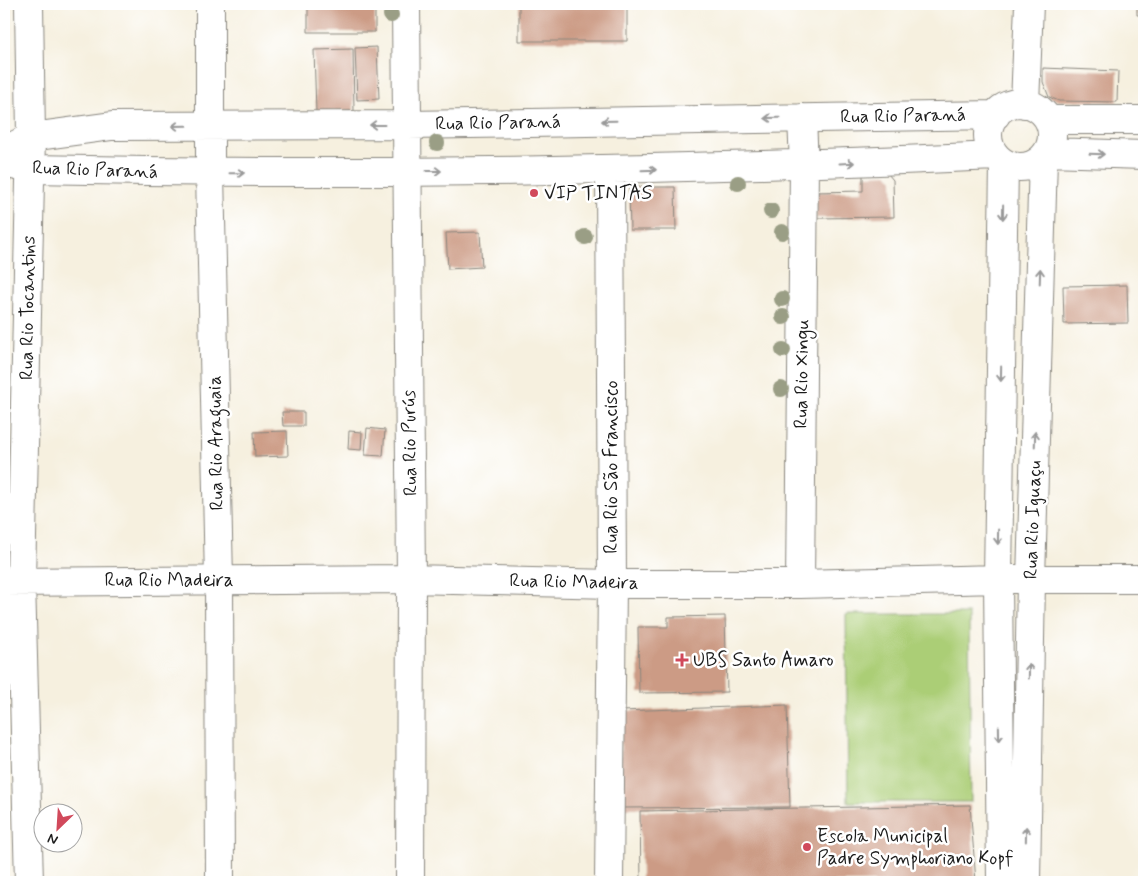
<svg xmlns="http://www.w3.org/2000/svg" width="1148" height="886" font-family="Mynerve,sans-serif">
	<style>
		.green { fill: #abce76; stroke: #647549 }
		.building { fill: #cc9b85 }
		.lines { fill: none; stroke-linecap: round; stroke-linejoin: round }
		.minor-casing { stroke: #89867e; stroke-width: 30 }
		.minor { stroke: #fff; stroke-width: 28 }
		.tree { fill: #9a9e85 }
		.oneway { stroke: #999 }
		.poi-dot { fill: #d1495b; stroke: #fff; stroke-width: 2 }
		.labels { text-anchor: middle; dominant-baseline: central; stroke-width: 5; stroke-linejoin: round; paint-order: stroke }
		.street-label { font-size: 19px; fill: #1c1c1c; stroke: #fff }
		.poi-label { font-size: 19px; fill: #1c1c1c; stroke: #fff; text-anchor: start }
	</style>
	<rect width="100%" height="100%" fill="#fff"/>
	<filter id="ink" filterUnits="userSpaceOnUse"><feTurbulence type="fractalNoise" baseFrequency=".02" numOctaves="2"/><feDisplacementMap in="SourceGraphic" scale="10" xChannelSelector="R" yChannelSelector="G"/><feConvolveMatrix kernelMatrix="1 2 1 2 8 2 1 2 1" color-interpolation-filters="sRGB"/></filter>
	<filter id="wash" filterUnits="userSpaceOnUse"><feTurbulence type="fractalNoise" baseFrequency=".0096" numOctaves="4" result="noise"/><feDisplacementMap in="SourceGraphic" scale="20" xChannelSelector="R" yChannelSelector="G"/><feGaussianBlur stdDeviation="1.12" result="paint"/><feColorMatrix in="noise" values="0 0 0 0 0 0 0 0 0 0 0 0 0 0 0 0 0 1.4 0 .05"/><feComposite in="paint" operator="in"/></filter>
	<g filter="url(#wash)">
		<rect width="100%" height="100%" fill="#f6f0df"/>
		<path class="green" d="M846,614H969L971,802H848Z"/>
		<g id="blocks">
			<path class="building" d="M308,4H375V32H308Z
				M519,4H627V41H519Z
				M1137,4H1144V15H1137Z
				M377,47L379,99L357,100L355,48Z
				M353,49L354,111L316,112L314,50Z
				M1043,68L1118,71L1117,102L1059,101L1049,97L1043,82Z
				M888,174L893,180L894,217L816,218V192L863,191V175Z
				M629,187H675L676,230H630Z
				M480,232L482,267L448,269L446,233Z
				M1127,285L1128,323L1064,324L1063,286Z
				M282,412H304V426H283Z
				M367,428L385,430L383,456L365,455Z
				M287,431L288,456L255,457L254,432Z
				M349,431L362,432L361,450L348,449Z
				M725,616L727,692L639,693L638,627H668V617Z
				M787,705L790,807L620,808L621,711Z
				M970,805L976,882H641L640,811Z"/>
		</g>
	</g>
	<g filter="url(#ink)">
		<use href="#blocks" fill-opacity="0" stroke="#89867e" stroke-width="1"/>
		<g class="lines">
			<defs>
				<path id="minor" d="M210,4V173L219,580L220,882
					M406,4L411,579L410,882
					M988 135a32 32 0 1 1 64 0a32 32 0 1 1-64 0Z
					M1025,104L1029,4
					M1049,120H1144
					M4,151L31,137L112,126L408,125L996,115
					M1049,152L1144,155
					M4,163L31,169C352,176 674,171 996,156
					M4,582L411,579L612,584H800L998,579H1144
					M800,584L804,165L802,118
					M29,882L21,581L31,137L29,4
					M609,882L612,584L610,171
					M1001,882L998,579L1004,163
					M1026,882L1031,579L1043,158"/>
			</defs>
			<use href="#minor" class="minor-casing"/>
			<use href="#minor" class="minor"/>
		</g>
		<g class="tree">
			<circle cx="391" cy="15" r="8"/>
			<circle cx="437" cy="143" r="8"/>
			<circle cx="738" cy="183" r="8"/>
			<circle cx="771" cy="211" r="8"/>
			<circle cx="782" cy="232" r="8"/>
			<circle cx="585" cy="237" r="8"/>
			<circle cx="782" cy="299" r="8"/>
			<circle cx="783" cy="317" r="8"/>
			<circle cx="783" cy="350" r="8"/>
			<circle cx="781" cy="389" r="8"/>
		</g>
		<defs><path id="oneway-shaft" d="M-6 0H5M1.5-3L5.5 0L1.5 3" fill="none" stroke-width="1.6" stroke-linecap="round" stroke-linejoin="round" transform="scale(1.25)"/></defs>
		<g class="oneway">
			<use href="#oneway-shaft" transform="translate(772 118) rotate(179)"/>
			<use href="#oneway-shaft" transform="translate(609 121) rotate(179)"/>
			<use href="#oneway-shaft" transform="translate(377 125) rotate(180)"/>
			<use href="#oneway-shaft" transform="translate(179 126) rotate(179)"/>
			<use href="#oneway-shaft" transform="translate(1097 154) rotate(2)"/>
			<use href="#oneway-shaft" transform="translate(847 163) rotate(-3)"/>
			<use href="#oneway-shaft" transform="translate(649 170) rotate(-2)"/>
			<use href="#oneway-shaft" transform="translate(434 171)"/>
			<use href="#oneway-shaft" transform="translate(237 173) rotate(-1)"/>
			<use href="#oneway-shaft" transform="translate(1003 212) rotate(91)"/>
			<use href="#oneway-shaft" transform="translate(1040 276) rotate(-88)"/>
			<use href="#oneway-shaft" transform="translate(1001 374) rotate(91)"/>
			<use href="#oneway-shaft" transform="translate(1035 439) rotate(-88)"/>
			<use href="#oneway-shaft" transform="translate(998 537) rotate(91)"/>
			<use href="#oneway-shaft" transform="translate(1029 671) rotate(-89)"/>
			<use href="#oneway-shaft" transform="translate(999 734) rotate(89)"/>
			<use href="#oneway-shaft" transform="translate(1026 834) rotate(-89)"/>
		</g>
	</g>
	<g class="poi-dot">
		<circle cx="534" cy="193" r="5"/>
		<path d="M679.5 652.5h5v5h5v5h-5v5h-5v-5h-5v-5h5z"/>
		<circle cx="807" cy="847" r="5"/>
	</g>
	<g class="labels">
		<g class="street-label">
			<text transform="translate(903 116) rotate(-1)">Rua Rio Paraná</text>
			<text transform="translate(498 123) rotate(-1)">Rua Rio Paraná</text>
			<text transform="translate(95 170) rotate(2)">Rua Rio Paraná</text>
			<text transform="translate(28 308) rotate(-89)">Rua Rio Tocantins</text>
			<text transform="translate(802 374) rotate(-89)">Rua Rio Xingu</text>
			<text transform="translate(216 443) rotate(-91)">Rua Rio Araguaia</text>
			<text transform="translate(410 443) rotate(-91)">Rua Rio Purús</text>
			<text transform="translate(611 467) rotate(-90)">Rua Rio São Francisco</text>
			<text transform="translate(1033 520) rotate(-88)">Rua Rio Iguaçu</text>
			<text x="169" y="580">Rua Rio Madeira</text>
			<text transform="translate(574 582) rotate(1)">Rua Rio Madeira</text>
		</g>
		<g class="poi-label">
			<text x="544" y="193">VIP TINTAS</text>
			<text x="693" y="660">UBS Santo Amaro</text>
			<text x="817" y="836">Escola Municipal<tspan x="817" dy="22">Padre Symphoriano Kopf</tspan></text>
		</g>
	</g>
	<rect width="1148" height="886" fill="none" stroke="#fff" stroke-width="20"/>
	<g transform="translate(58 828) rotate(205)"><circle r="24" fill="#ffffff" stroke="#a4a4a4"/>
	<path d="M0-4L9 19L0 12L-9 19Z" fill="#d1495b"/>
	<text y="-8" font-size="14" font-weight="bold" text-anchor="middle" fill="#1c1c1c">N</text>
	</g>
</svg>
